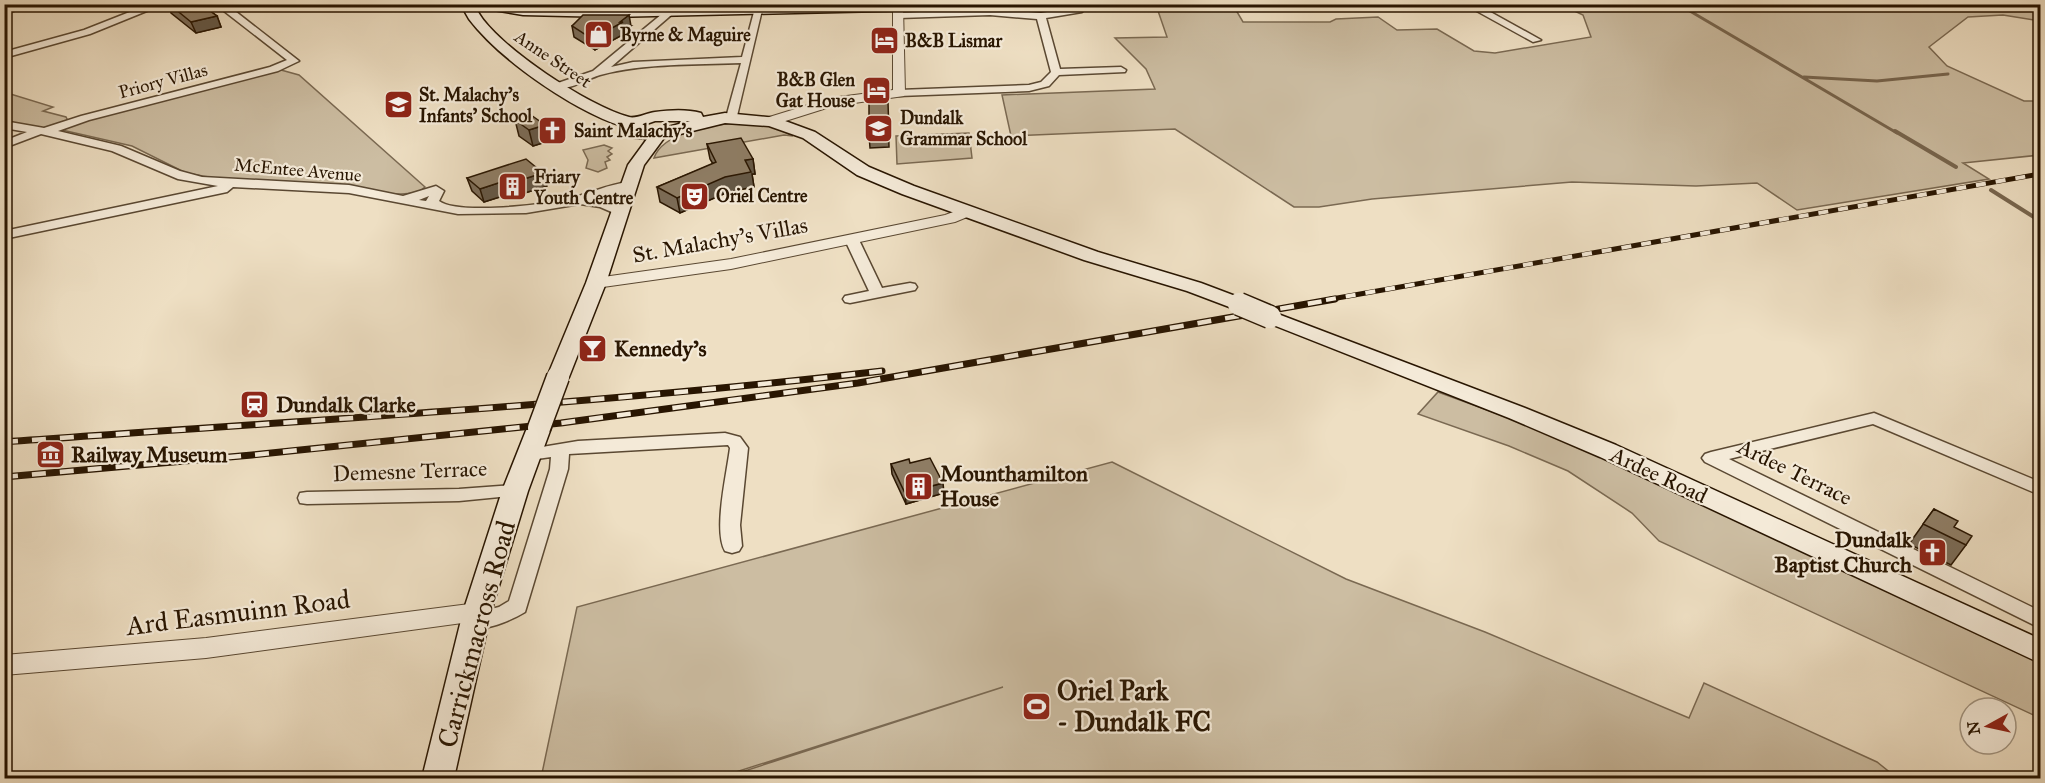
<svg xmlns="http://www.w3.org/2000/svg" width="2045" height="783" font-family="'IM FELL Great Primer',serif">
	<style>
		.green { fill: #ccbda2; stroke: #7a6952; stroke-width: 1.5 }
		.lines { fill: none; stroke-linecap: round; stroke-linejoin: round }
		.stream-far1 { stroke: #77654e; stroke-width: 3 }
		.stream { stroke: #77654e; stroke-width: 4 }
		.minor-casing { stroke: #5a4832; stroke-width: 3 }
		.tertiary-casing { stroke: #5a4832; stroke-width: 2 }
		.secondary-casing { stroke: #281501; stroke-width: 3 }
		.minor { fill: #f4ead8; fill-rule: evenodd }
		.tertiary { fill: #f4ead8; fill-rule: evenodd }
		.secondary { fill: #f4ead8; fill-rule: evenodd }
		.rail-far1-casing { stroke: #281501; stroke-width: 5 }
		.rail-casing { stroke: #281501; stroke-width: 7 }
		.rail-far1 { stroke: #f4ead8; stroke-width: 4; stroke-dasharray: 10; stroke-linecap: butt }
		.rail { stroke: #f4ead8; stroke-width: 4.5; stroke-dasharray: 14; stroke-linecap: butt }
		.secondary-bridge-casing { stroke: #281501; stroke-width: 25; stroke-linecap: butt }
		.secondary-bridge { stroke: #f4ead8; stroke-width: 22 }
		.wall { fill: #7b6c58; stroke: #281501; stroke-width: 1.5 }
		.shaded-wall { fill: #645847; stroke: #281501; stroke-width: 1.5 }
		.building { fill: #8f7e66; stroke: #281501; stroke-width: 1.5 }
		.labels { text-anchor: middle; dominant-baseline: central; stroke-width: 4.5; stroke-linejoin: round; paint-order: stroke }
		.far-poi-label { font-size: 18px; font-weight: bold; fill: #281501; stroke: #f4ead8; text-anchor: start }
		.far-street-label { font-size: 18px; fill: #281501; stroke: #f4ead8 }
		.street-label { font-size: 22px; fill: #281501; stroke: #f4ead8 }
		.poi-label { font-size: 22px; font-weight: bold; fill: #281501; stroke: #f4ead8; text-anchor: start }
		.near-street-label { font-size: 27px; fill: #281501; stroke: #f4ead8 }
		.near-poi-label { font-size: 27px; font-weight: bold; fill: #281501; stroke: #f4ead8; text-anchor: start }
	</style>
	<rect width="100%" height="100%" fill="#eedfc3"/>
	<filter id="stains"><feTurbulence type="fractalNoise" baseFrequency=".00333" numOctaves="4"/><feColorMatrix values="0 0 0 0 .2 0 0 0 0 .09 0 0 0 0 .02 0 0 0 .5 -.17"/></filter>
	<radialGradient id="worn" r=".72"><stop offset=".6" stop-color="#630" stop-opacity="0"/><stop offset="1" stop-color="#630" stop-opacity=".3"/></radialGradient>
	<path class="green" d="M1156,5H1233L1243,22H1330L1336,19L1378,17L1397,30L1437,29L1474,51L1495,53L1591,37L1583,15L1562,5H2040V21L2003,15L1968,17L1929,47L1947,66L2024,101H2040V155L1963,163L1989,179L1797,210L1757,183L1696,186L1572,182L1372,199L1319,207H1294L1175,129L1011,136L1002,95L1155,89L1146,69L1115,38L1167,37Z
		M281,70L299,75L425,187C417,195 402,194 390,194L214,178L186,173L132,146L62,130L73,123Z
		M4,92L53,107L43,111L66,117L68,121L43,128L5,121Z
		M739,123L775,127L793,136L784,135L654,158C663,132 714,124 739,123Z
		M969,133L972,158L897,164L896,136Z
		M604,145L612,148L608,151L612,154L607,157L610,160L605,162L607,168L598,172L586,168L588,160L583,150Z
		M1438,392L1542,430L1762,530L2040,663V718L1659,541L1632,513L1568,471L1509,446L1418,414Z
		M1112,462L1346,579L1485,632L1689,718L1704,683L1877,762L1897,778H723L1003,687L717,778H541L577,607Z"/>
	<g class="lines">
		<path class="stream-far1" d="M1678,4L1897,133
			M1804,77L1877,81L1948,74"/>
		<path class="stream" d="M1895,131L1956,167
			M1991,190L2040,221"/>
		<defs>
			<path id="minor" d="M18,4H35L4,14V8Z
				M150,4H164L90,34L4,58V52L84,30Z
				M215,4H226L299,61L278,71L89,120L58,131L121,146L180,171L202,177L349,185L403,196L436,186L444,191L439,201C457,215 548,205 571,198C591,193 609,184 629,182L633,183L635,186L633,189L596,199L608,201L628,212L621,216L600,207L580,204L526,213L458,214L349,193L233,187L227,192L4,239V231L218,186L178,179L112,151L41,134L4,148V141L27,132L4,128V121L44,128L81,116L270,67L287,60ZM429,196L426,201L419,200Z
				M674,4H684L611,67L633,62L742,57L754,12L762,10L737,116L733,117L727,114L741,63C694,65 645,63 600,75C587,79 569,91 555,88V84L593,71Z
				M1464,4H1476L1541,40L1533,42Z
				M1079,7L1084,10L1082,12L1046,18L1060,69L1121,67L1126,70L1125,72L1059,75L1049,86L1029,91L899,96L894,93L899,90L1029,85L1041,82L1051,72L1037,19L990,15L899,18L894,15L896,13L990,9L1041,13Z
				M852,236L859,240L882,288L910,283L915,284L917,287L915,290L850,303L845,302L843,299L845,296L869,291L845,240Z
				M1874,413L2040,482V495L1873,424L1729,459L2040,611V628L1705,462L1702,458L1705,454L1711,452Z
				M725,433L740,437L748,448L740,525L742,546L739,551L732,553L725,551C713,530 727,473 730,448L728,445L569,454L568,469L525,612C510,621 485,632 468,627L465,621L468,615L499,607L509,601L550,469L551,457L530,460L524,458L521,454L524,450L578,441Z
				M515,485L521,487L524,491L521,495L459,501L307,504L300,503L298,498L300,493L307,492L459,489Z"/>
			<path id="tertiary" d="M901,4L903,7L905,93L904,96L833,106L776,124H766L764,121L766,118L831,98L893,90V7Z
				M967,207L975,212L972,215L955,222L731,269L596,288L590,287L587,283L590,279L596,278L731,259L945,215Z
				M477,603L486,605L489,612L486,619L477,621L206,658L4,675V655L206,638Z"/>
			<path id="secondary" d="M471,4L610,9L822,4H1022L1016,8L610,17L523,15L481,8L478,12C498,47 590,107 629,117C636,119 647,113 655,112C670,110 687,109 701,113L703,117L725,113L777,118L815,132L869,167L914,186L1098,252L1201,283L1246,300L1249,304L1246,308H1232L1187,291L1084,260L902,194L857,175L803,138L769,126L725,123L664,138L644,165L606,283L569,377L566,382L558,384L550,382L547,377L586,283L628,165L647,139L628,137L626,134L634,129L657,130L690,121H655L632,129C580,116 501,61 469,19L465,12Z
				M1270,311L1525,408L1616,445L2040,639V663L1600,457L1509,418L1263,321L1260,317L1263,313Z
				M539,420L547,423L551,428L528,491L491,612L454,778H422L463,612L502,491L527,428L531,423Z"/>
		</defs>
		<use href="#minor" class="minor-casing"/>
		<use href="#tertiary" class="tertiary-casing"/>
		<use href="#secondary" class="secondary-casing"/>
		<use href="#minor" class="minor"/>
		<use href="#tertiary" class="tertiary"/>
		<use href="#secondary" class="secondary"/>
		<defs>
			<path id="rail-far1" d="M1326,300L2040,174"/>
			<path id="rail" d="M4,442C297,421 590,405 882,371
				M4,477L252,455L561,423L858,383L1335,299"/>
		</defs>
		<use href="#rail-far1" class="rail-far1-casing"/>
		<use href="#rail" class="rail-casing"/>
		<use href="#rail-far1" class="rail-far1"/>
		<use href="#rail" class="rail"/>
		<defs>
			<path id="secondary-bridge" d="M1239,304L1270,317
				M539,428L558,377"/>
		</defs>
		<use href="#secondary-bridge" class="secondary-bridge-casing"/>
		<use href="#secondary-bridge" class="secondary-bridge"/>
	</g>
	<path class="wall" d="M168,4H200L217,16L221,27L196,33L171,13Z
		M572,26H631L625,30L626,33L595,50L574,37Z
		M888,114L889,147L870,148L869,135Z
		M515,120L545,125L549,141L533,146L519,136Z
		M707,144L753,159L755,174H752L754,187L728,192L680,213L660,202L657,187L713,164L710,159Z
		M467,178L547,186L509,198L506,195L484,202L472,191Z
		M910,463L944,493L906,504L892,474L891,464Z
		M1934,509L1954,527L1966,545L1951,565L1909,544Z"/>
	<path class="shaded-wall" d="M629,15L631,26L625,30L626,33L595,50L592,39Z
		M217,16L221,27L196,33L191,22Z
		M545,125L549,141L533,146L529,130Z
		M753,159L755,174H752L754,187L728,192L680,213L677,198L745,160Z
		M543,173L547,186L509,198L505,185Z
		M501,182L506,195L484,202L480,189Z
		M943,483L944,493L906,504L905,493Z"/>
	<path class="building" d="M169,4H200L217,16L191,22Z
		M583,15H629L620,22H623L592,39L572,26Z
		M888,102L889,134L869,135V103Z
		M531,115L545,125L529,130L515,120Z
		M741,138L753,159L745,160L751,172L725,177L677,198L657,187L716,162L707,144Z
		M526,159L543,173L505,185L501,182L480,189L467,178Z
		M930,458L943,483L905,493L891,464L909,459L910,463Z
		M1934,509L1958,521L1954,527L1972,536L1966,545L1923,524Z"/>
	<defs>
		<symbol id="shop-square" viewBox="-11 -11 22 22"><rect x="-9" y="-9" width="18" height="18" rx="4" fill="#8f2418" stroke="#f4ead8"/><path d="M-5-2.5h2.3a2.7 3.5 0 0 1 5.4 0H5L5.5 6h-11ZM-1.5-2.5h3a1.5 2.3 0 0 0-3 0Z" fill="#fff"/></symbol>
		<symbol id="hotel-square" viewBox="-11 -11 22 22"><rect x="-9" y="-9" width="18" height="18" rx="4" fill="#8f2418" stroke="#f4ead8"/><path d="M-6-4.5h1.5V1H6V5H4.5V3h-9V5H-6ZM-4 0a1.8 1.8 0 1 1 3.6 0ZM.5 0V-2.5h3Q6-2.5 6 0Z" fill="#fff"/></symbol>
		<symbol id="school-square" viewBox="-11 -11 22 22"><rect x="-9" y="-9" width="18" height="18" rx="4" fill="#8f2418" stroke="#f4ead8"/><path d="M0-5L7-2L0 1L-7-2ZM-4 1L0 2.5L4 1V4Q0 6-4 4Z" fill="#fff"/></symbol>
		<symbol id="church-square" viewBox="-11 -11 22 22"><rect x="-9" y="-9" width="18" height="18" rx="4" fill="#8f2418" stroke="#f4ead8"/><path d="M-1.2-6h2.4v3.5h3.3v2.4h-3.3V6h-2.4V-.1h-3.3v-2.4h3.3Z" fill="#fff"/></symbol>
		<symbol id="building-square" viewBox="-11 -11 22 22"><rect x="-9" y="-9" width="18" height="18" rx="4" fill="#8f2418" stroke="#f4ead8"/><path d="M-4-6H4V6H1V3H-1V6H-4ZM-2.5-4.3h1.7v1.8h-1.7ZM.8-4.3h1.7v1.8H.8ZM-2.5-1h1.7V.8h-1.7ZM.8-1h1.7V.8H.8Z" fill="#fff"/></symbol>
		<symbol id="theatre-square" viewBox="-11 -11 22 22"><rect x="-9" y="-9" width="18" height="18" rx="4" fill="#8f2418" stroke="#f4ead8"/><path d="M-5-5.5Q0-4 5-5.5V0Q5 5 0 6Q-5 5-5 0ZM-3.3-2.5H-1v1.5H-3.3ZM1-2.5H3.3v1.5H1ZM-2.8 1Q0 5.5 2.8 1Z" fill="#fff"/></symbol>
		<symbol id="bar-square" viewBox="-11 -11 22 22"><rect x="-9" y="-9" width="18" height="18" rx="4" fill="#8f2418" stroke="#f4ead8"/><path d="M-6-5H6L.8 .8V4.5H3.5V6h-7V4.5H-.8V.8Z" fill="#fff"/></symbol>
		<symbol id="station-square" viewBox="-11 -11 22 22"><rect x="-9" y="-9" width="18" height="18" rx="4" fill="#8f2418" stroke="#f4ead8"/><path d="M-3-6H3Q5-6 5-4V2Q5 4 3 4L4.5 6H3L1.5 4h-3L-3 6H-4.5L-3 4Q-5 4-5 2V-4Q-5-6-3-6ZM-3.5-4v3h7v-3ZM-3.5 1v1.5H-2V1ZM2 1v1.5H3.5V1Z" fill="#fff"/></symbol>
		<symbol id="museum-square" viewBox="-11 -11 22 22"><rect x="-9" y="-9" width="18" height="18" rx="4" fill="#8f2418" stroke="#f4ead8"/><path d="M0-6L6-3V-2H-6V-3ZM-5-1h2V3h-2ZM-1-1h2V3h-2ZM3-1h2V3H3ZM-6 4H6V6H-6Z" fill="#fff"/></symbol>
		<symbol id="stadium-square" viewBox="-11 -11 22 22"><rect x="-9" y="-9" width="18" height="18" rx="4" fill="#8f2418" stroke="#f4ead8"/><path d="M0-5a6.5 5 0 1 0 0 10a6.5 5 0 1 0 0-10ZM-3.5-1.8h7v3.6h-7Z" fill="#fff"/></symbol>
	</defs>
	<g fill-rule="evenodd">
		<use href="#shop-square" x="582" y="18" width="33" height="33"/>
		<use href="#hotel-square" x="868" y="24" width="33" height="33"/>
		<use href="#hotel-square" x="860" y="74" width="33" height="33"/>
		<use href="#school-square" x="382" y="88" width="33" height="33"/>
		<use href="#school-square" x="862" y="112" width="33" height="33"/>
		<use href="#church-square" x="536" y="114" width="33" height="33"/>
		<use href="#building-square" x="496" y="170" width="33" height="33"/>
		<use href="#theatre-square" x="678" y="180" width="33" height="33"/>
		<use href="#bar-square" x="576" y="332" width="33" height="33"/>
		<use href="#station-square" x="238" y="388" width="33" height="33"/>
		<use href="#museum-square" x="34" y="438" width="33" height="33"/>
		<use href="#building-square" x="902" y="470" width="33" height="33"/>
		<use href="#church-square" x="1916" y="536" width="33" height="33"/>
		<use href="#stadium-square" x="1020" y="690" width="33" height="33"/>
	</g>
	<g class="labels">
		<g class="far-poi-label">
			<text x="620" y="35">Byrne &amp; Maguire</text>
			<text x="905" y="41">B&amp;B Lismar</text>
			<text x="855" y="80" text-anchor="end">B&amp;B Glen<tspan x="855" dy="21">Gat House</tspan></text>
			<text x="419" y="95">St. Malachy's<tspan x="419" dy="21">Infants' School</tspan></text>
			<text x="900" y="118">Dundalk<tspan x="900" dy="21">Grammar School</tspan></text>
			<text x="574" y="131">Saint Malachy's</text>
			<text x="534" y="177">Friary<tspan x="534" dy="21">Youth Centre</tspan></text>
			<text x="716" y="196">Oriel Centre</text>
		</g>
		<g class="far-street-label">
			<text transform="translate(553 59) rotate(34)">Anne Street</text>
			<text transform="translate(163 81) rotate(-15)">Priory Villas</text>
			<text transform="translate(298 170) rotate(5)">McEntee Avenue</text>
		</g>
		<g class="street-label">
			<text transform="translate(720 240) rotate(-10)">St. Malachy's Villas</text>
			<text transform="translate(410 471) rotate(-2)">Demesne Terrace</text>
			<text transform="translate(1795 472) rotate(26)">Ardee Terrace</text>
			<text transform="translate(1659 475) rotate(25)">Ardee Road</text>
		</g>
		<g class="poi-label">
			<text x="614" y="348">Kennedy's</text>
			<text x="276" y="404">Dundalk Clarke</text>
			<text x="71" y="454">Railway Museum</text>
			<text x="940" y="473">Mounthamilton<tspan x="940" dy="25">House</tspan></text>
			<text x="1912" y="539" text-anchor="end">Dundalk<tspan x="1912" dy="25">Baptist Church</tspan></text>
		</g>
		<g class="near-street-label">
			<text transform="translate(238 612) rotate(-7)">Ard Easmuinn Road</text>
			<text transform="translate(476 634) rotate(-75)">Carrickmacross Road</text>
		</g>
		<g class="near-poi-label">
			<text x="1057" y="690">Oriel Park<tspan x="1057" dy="31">- Dundalk FC</tspan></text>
		</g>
	</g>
	<rect width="2045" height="783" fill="none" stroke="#eedfc3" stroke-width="24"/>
	<rect x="6" y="6" width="2033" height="771" fill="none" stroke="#281501" stroke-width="3"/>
	<rect x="12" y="12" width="2021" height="759" fill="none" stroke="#281501" stroke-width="1.5"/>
	<g transform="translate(1988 726) rotate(262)"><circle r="28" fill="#f4ead8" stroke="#a29582" stroke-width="1.5"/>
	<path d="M0-4.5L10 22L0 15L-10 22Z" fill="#8f2418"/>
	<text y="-9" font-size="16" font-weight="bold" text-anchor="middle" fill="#281501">N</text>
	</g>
	<rect width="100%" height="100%" filter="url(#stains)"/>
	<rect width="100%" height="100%" fill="url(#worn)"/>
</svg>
